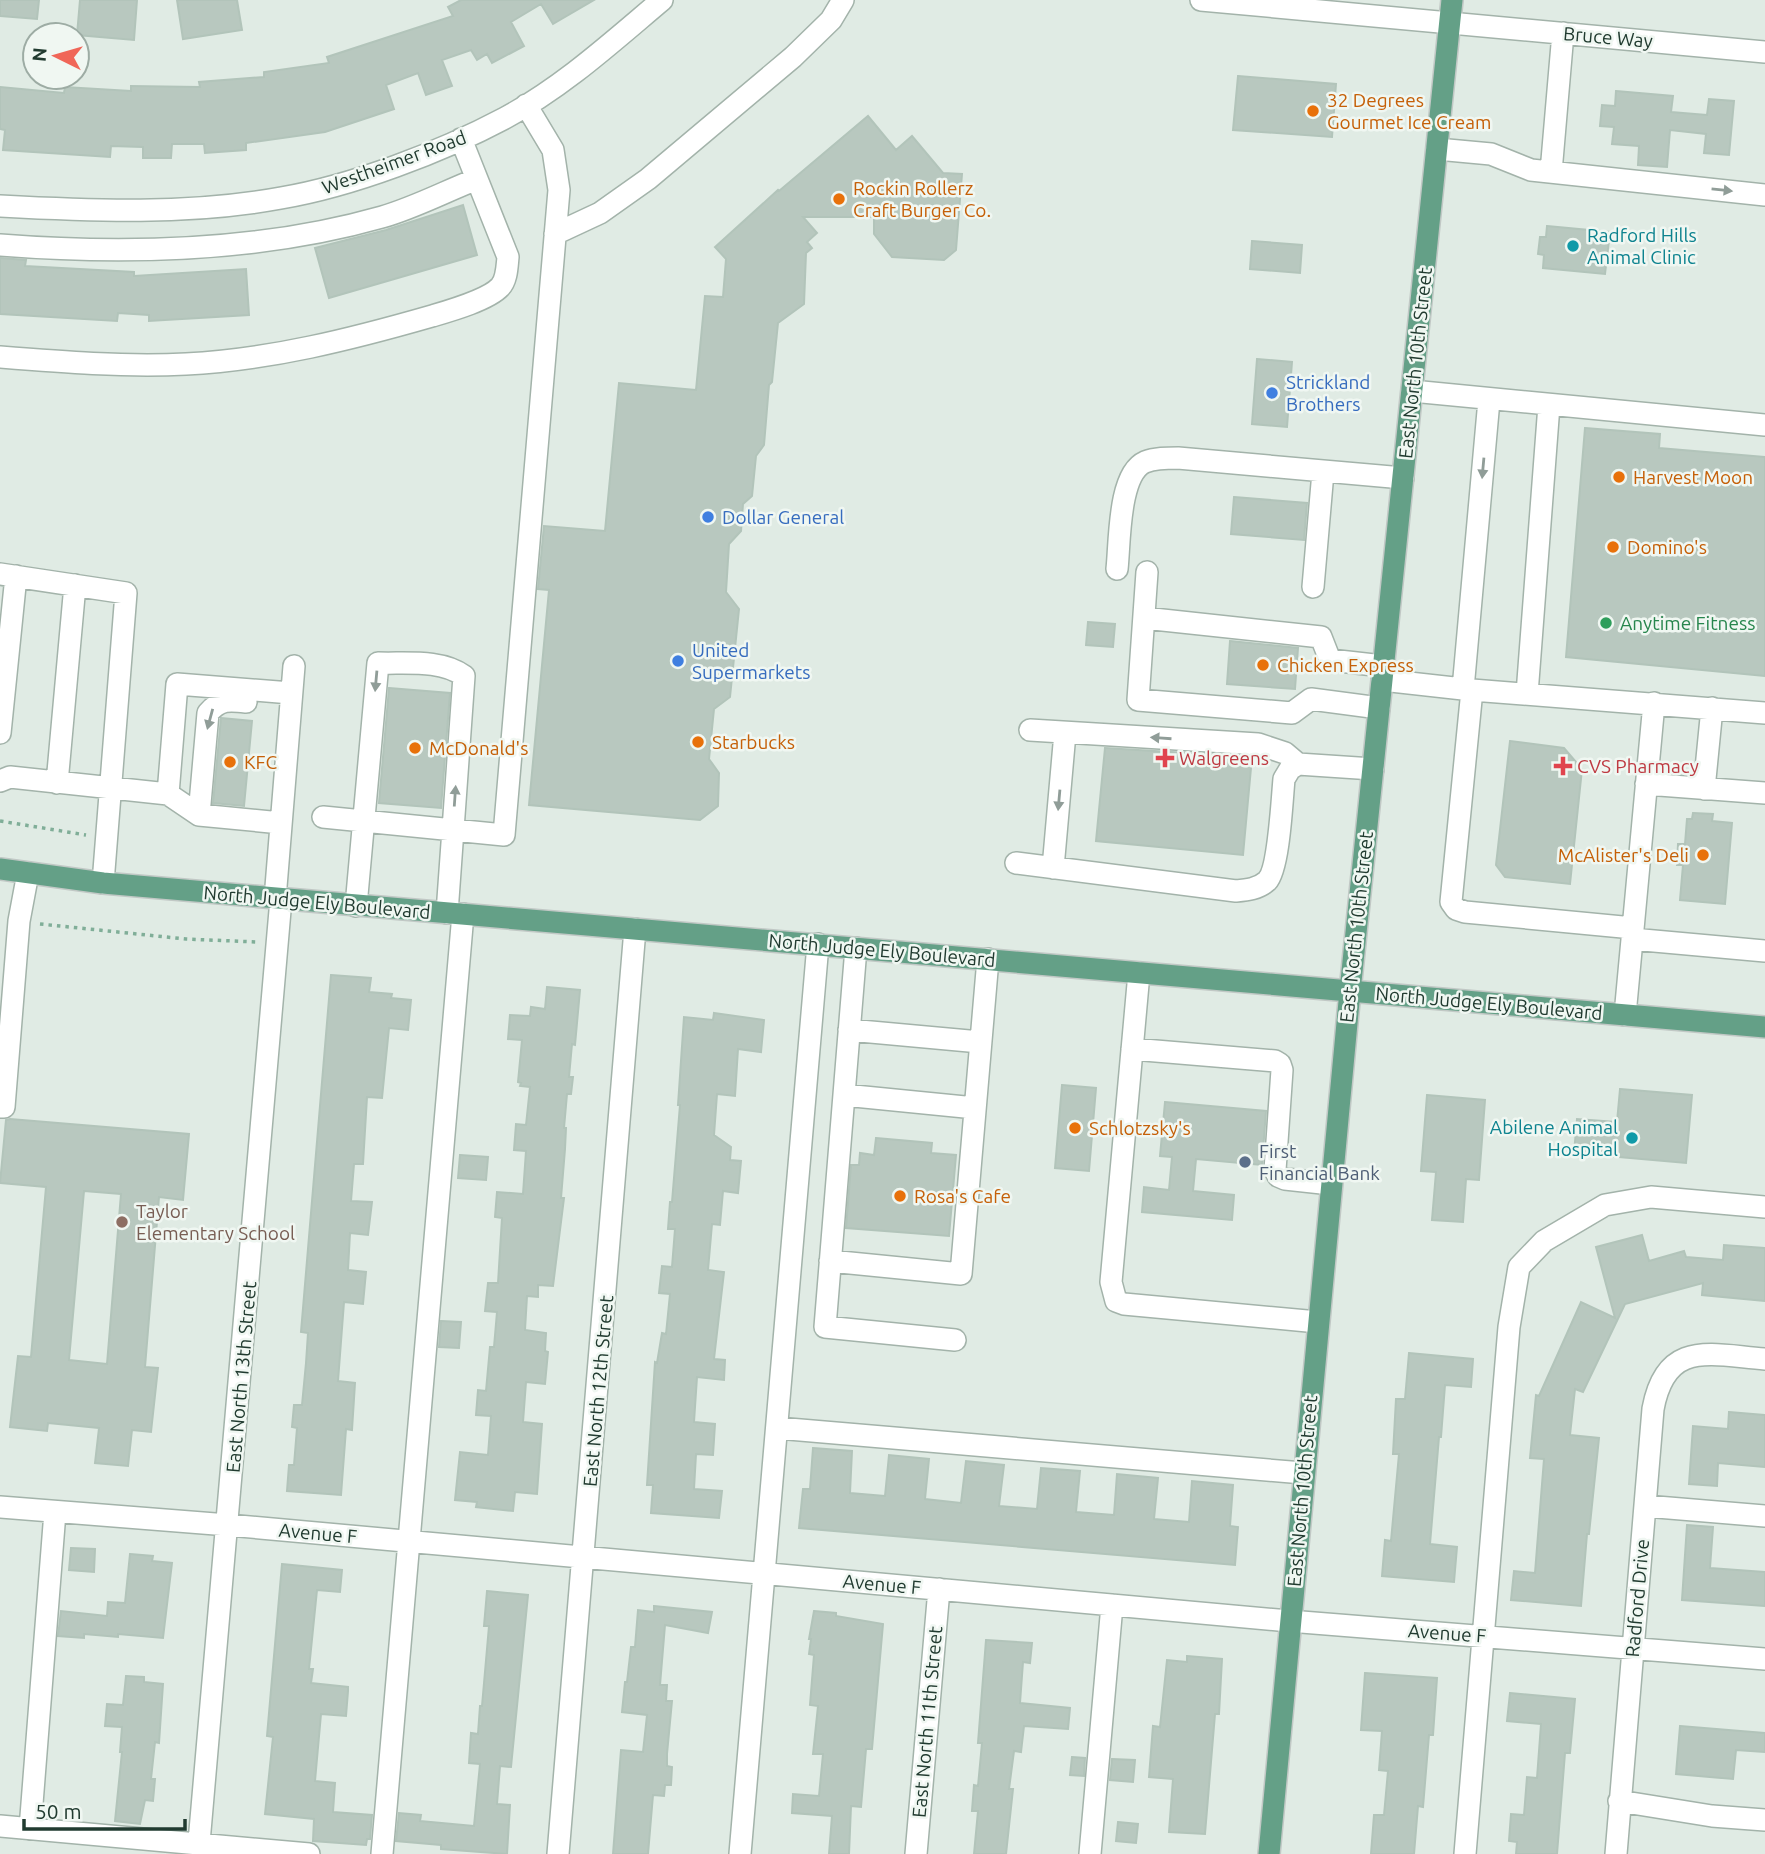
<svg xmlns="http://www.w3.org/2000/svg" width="1765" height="1854" font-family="Ubuntu,sans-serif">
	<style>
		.building { fill: #b8c8bf; stroke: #b2c4ba; stroke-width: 2; fill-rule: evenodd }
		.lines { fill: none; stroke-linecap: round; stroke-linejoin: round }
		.minor-casing { stroke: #a3b3aa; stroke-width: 24 }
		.major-casing { stroke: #c1c8c5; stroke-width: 24 }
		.path { stroke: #80ae98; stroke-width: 3.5; stroke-dasharray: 3.5 5; stroke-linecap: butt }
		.minor { stroke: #fff; stroke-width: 21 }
		.major { stroke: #64a087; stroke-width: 21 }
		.oneway { fill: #909d98 }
		.food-dot { fill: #e8710a; stroke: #f0f7f2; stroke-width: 2.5 }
		.culture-dot { fill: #0f9aa8; stroke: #f0f7f2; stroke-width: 2.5 }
		.shop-dot { fill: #3f7fe0; stroke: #f0f7f2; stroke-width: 2.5 }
		.leisure-dot { fill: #2e9e5b; stroke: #f0f7f2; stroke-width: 2.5 }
		.health-dot { fill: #e0444e; stroke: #f0f7f2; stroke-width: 2.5 }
		.service-dot { fill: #5c6f8a; stroke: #f0f7f2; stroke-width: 2.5 }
		.education-dot { fill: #8d6e63; stroke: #f0f7f2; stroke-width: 2.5 }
		.labels { text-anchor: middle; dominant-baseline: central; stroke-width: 5; stroke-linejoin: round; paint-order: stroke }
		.street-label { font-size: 19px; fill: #213b30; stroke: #f0f7f2 }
		.food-label { font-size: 19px; fill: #c56008; stroke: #f0f7f2; text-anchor: start }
		.culture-label { font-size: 19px; fill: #0d838f; stroke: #f0f7f2; text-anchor: start }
		.shop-label { font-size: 19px; fill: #366cbe; stroke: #f0f7f2; text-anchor: start }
		.leisure-label { font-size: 19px; fill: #27864d; stroke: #f0f7f2; text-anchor: start }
		.health-label { font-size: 19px; fill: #be3a42; stroke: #f0f7f2; text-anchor: start }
		.service-label { font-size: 19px; fill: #4e5e75; stroke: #f0f7f2; text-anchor: start }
		.education-label { font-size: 19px; fill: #785e54; stroke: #f0f7f2; text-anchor: start }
	</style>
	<rect width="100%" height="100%" fill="#e0ebe4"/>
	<path class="building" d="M0,0H39L37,19L0,16Z
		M80,0H137L134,40L77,35Z
		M177,0H237L242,30L183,39Z
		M461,0H594L553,24L541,4L511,22L524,46L492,63L487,54L477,60L471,50L442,60L452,86L426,95L418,73L386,85L394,109L325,132L246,143V150L205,153L204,144H172L171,158H143V147L111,146L110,157L3,150L5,130L0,129V87L64,93L65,87L131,91V86L200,87L199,82L264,77V72L329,63L327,57L453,16L448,7Z
		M1238,76L1336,84L1332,137L1233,130Z
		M1616,91L1673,96L1671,112L1707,115L1709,99L1734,101L1729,155L1704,153L1706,134L1670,130L1667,167L1638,165L1639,146L1612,144L1614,127L1600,126L1602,105L1615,106Z
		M868,116L896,150L912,136L943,173L962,174L956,250L944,260L892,257L874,234V217H803L817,233L807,242L812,248L806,253L804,304L778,323L772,382L769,385L764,445L756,456L752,496L743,504L741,531L729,544L726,592L739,609L730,697L714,709L709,759L719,773L718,806L700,820L529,805L549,590L538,589L544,526L605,531L619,383L696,390L705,296L723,297L726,259L715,247L778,190L779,191Z
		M463,205L477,255L329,298L315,248L386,230Z
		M1547,226L1610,232L1605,274L1543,268L1544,255L1538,254L1540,237H1546Z
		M1252,241L1302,245L1300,273L1250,269Z
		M0,258L26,260L25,266L134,272V276L246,269L249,315L149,321V315L118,313L117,321L0,314Z
		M1257,359L1292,362L1287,427L1252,424Z
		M1585,428L1660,434L1659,448L1765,457V676L1566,657Z
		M1234,497L1307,503L1304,540L1231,534Z
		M1088,622L1115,624L1113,647L1086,645Z
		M1230,641L1298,648L1295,689L1227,684Z
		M389,688L450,693L441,808L379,803Z
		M221,718L252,721L244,806L213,803Z
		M1510,741L1564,748L1582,769L1570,884L1505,877L1496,865Z
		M1105,748L1252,757L1243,855L1096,841Z
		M1693,813L1713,814L1712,821L1732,823L1725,904L1680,900L1683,865H1677L1678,844H1685L1687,819H1692Z
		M331,975L371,978L369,992L392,994L391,998L411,1000L408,1030L389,1028L382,1098L367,1097L363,1164H354L351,1201L372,1202L368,1235L350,1233L348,1270L366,1272L363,1304L344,1302L338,1381L355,1383L352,1430L346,1429L341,1495L287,1491L289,1465H294L297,1428L292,1427L294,1405H302L306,1363L308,1333L301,1332Z
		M547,987L580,990L575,1045L572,1044L569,1077H573L571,1094H567L564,1128H566L565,1149L561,1198H564L553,1286L538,1285V1297L527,1296L525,1330L546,1333L545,1351L548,1352L545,1384L526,1382L523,1422L542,1424L537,1494L515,1492L513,1511L476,1507L477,1502L455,1500L460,1452L488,1455L491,1416L476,1415L478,1390L486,1391L490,1347H494L497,1312L485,1311L488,1283H498L502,1218L495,1217L497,1192L523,1194L526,1151L514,1150L516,1124L526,1125L530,1087L520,1086L521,1083L518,1082L522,1040L508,1039L510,1015L530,1016L531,1007L545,1009Z
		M714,1013L764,1020L761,1052L738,1049L735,1096L717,1094L714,1135L731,1147L730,1160L741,1161L738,1193L723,1191L720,1225L712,1224L708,1270L724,1272L714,1359L725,1360L724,1380L697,1377L694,1422L715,1424L713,1455L696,1454L694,1489L722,1491L719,1518L651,1513L653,1485H647L655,1362L657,1363L662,1333L666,1334L670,1294L659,1293L662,1266L672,1267L675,1229H668L670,1202H672L680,1105H678L684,1017L713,1020Z
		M1062,1085L1096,1088L1089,1171L1055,1168Z
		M1620,1089L1692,1095L1686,1163L1574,1153L1577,1119L1617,1122Z
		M1427,1095L1485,1100L1479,1180L1466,1179L1463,1222L1432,1220L1436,1172L1421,1171Z
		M1165,1102L1266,1111L1262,1165L1196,1159L1193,1191L1234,1195L1232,1220L1142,1212L1144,1187L1169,1190L1172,1157L1160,1156Z
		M10,1119L189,1134L183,1200L159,1197L145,1367L158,1368L151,1432L132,1430L128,1466L95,1463L99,1428L48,1423L47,1431L10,1427L18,1356L31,1357L46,1187L0,1183L6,1120ZM84,1191L121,1194L107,1364L69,1360Z
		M876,1138L932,1143L931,1153L956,1155L949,1236L846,1228L851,1165H859L860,1153L874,1155Z
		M460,1155L488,1157L486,1180L458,1178Z
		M1642,1235L1649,1261L1684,1251L1686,1257L1723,1260L1724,1245L1765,1248V1301L1702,1295L1703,1283L1625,1304L1583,1392L1575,1389L1570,1435L1599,1438L1589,1534H1587L1581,1606L1511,1600L1514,1571L1535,1573L1544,1459L1530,1458L1536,1395L1539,1396L1581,1302L1615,1318L1596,1247Z
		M441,1321L461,1322L459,1348L439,1347Z
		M1409,1353L1473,1359L1471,1387L1445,1385L1441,1437H1439L1430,1544L1457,1547L1454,1582L1382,1576L1385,1540L1391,1541L1399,1454H1393L1396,1399H1405Z
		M1729,1412L1765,1415V1467L1718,1463L1717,1486L1689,1484L1693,1426L1728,1429Z
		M813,1448L852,1451L850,1493L885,1496L889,1455L929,1459L925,1499L961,1503L966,1461L1004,1465L999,1506L1037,1509L1041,1468L1080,1471L1076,1512L1114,1515L1117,1474L1158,1478L1154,1519L1189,1522L1192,1481L1233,1485L1230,1526L1238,1527L1235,1565L799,1528L803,1489H810Z
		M1687,1525L1713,1527L1710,1568L1765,1572V1606L1682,1600Z
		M71,1548L95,1549L94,1572L69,1570Z
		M130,1554L153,1556L152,1561L172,1563L163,1638L118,1634V1637L84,1634V1638L58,1636L61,1611L107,1616L108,1602L125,1603Z
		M282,1564L342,1570L340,1592L317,1590L309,1669H313L311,1683L348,1687V1691L346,1716L321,1714L315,1781L335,1783L333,1812L372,1815L370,1839H367L366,1845L313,1841L314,1819L265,1814L273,1737L267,1736Z
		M487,1591L528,1595L511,1767L500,1766L497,1804L510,1805L507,1854L441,1849V1845L396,1841L399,1813L421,1815L420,1821L474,1826L480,1764L469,1763L471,1733L478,1734L480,1706H482L489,1626H484Z
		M654,1606L712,1612L708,1633L665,1625L660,1685H667L666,1701H672L667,1754V1766L672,1767L671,1785H665L664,1796L653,1795L648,1854H613L621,1750L643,1752L647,1715L622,1712L625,1682H627L631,1647H635L638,1610L654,1612Z
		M814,1611L836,1613V1616L883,1624L872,1749H866L861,1807L851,1806L849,1854H829L832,1816L792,1813L793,1794L819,1796L823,1754H813L818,1706L810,1705L814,1655L809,1654L811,1639H809Z
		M986,1640L1032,1643L1030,1663L1023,1662L1020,1703L1070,1708L1068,1729L1024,1726L1021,1752L1014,1751L1009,1789H1013L1006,1854H974L978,1811H972L974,1785L978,1786L982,1743H978Z
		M1187,1656L1222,1659L1219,1714H1215L1205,1834L1169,1832L1173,1779L1149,1777L1153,1726L1160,1727L1167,1660L1187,1662Z
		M1365,1673L1437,1678L1433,1735H1429L1423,1807L1418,1806L1414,1854H1371L1374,1815H1384L1388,1771L1379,1770L1382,1731L1361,1730Z
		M126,1676L144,1677V1682L163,1684L159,1743L155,1742L151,1779H155L153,1801L145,1800L140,1824L115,1821L122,1752H120L122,1727L105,1726L107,1704L123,1705Z
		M1510,1693L1575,1699L1570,1753H1565L1557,1854H1516L1517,1842L1509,1841L1511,1814L1524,1815L1527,1777L1537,1778L1541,1724L1507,1721Z
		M1680,1726L1765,1733V1752L1736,1750L1733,1779L1676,1774Z
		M1072,1757L1085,1758L1084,1776L1070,1775Z
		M1112,1759L1135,1760L1133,1782L1110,1780Z
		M1118,1822L1138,1824L1136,1843L1116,1841Z"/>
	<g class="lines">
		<defs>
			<path id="minor" d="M1201,0L1765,52
				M1437,149L1491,154L1531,170L1765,195
				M1551,172L1563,33
				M0,206C93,211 188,215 281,198C352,186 441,152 505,118C563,87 612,42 662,0
				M555,234L600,213L648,179L793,57L831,20L843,0
				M0,245C127,255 259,252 382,217C414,208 446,191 477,179
				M0,357C62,362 124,367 186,364C269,360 352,339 432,316C449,311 488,300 500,287C507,280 507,266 508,257L461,139
				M1412,391L1765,425
				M1117,569C1120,543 1118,474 1145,462C1155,458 1167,458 1178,458L1403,478
				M1147,572L1138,700L1292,713L1311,699L1379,708
				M0,574L126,593L103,883
				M1313,587L1323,472
				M1144,618L1321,637L1330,660L1383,666
				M1382,680L1472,690L1765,713
				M1463,689L1489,400
				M1472,690L1451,902L1456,909L1465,912L1633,928
				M1527,694L1549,405
				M1030,730L1258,744L1285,753L1298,764
				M0,733L16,576
				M0,781L10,777L168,794L199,815L281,823
				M57,783L75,585
				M1646,784L1765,793
				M1704,789L1712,708
				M168,794L177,684L291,693
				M199,815L208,713C220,699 229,700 246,702
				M323,817L504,835L559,190L553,150L526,105
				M1016,863L1236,891C1247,890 1258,889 1267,881C1279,869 1282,799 1284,779L1290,769L1298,764L1373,769
				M1053,868L1065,733
				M275,899L294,666
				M356,906L378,663C405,664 441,659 464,676L447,913
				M1632,939L1765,951
				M856,948L825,1327L955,1340
				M1139,973L1111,1282L1116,1301L1124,1304L1318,1322
				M1625,1015L1654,703
				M849,1030L980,1042
				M1132,1049L1275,1061L1280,1064L1282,1070L1275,1170L1278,1176L1285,1179L1331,1184
				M844,1095L975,1108
				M0,1107H4L19,921L28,873
				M830,1261L961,1274L988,959
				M777,1428L1303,1473
				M1645,1506L1765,1516
				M0,1507L228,1525L1289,1621L1765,1659
				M1619,1801L1712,1816L1765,1820
				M0,1826L309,1854
				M30,1829L55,1512
				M198,1854L281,899
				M382,1854L463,914
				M558,1854L635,929
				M740,1854L818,944
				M916,1854L939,1589
				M1090,1854L1112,1605
				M1465,1854L1509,1327L1519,1267L1544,1241L1605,1205L1651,1197L1765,1207
				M1616,1854L1653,1409C1666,1339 1710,1355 1765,1359"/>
			<path id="major" d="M0,869L103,883L1765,1027
				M1269,1854L1350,991L1452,0"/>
		</defs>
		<use href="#minor" class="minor-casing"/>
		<use href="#major" class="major-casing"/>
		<path class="path" d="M0,821L86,835
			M40,924L186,939L256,942"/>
		<use href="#minor" class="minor"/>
		<use href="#major" class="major"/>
	</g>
	<defs><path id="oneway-solid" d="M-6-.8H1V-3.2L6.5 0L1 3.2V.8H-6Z" transform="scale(1.75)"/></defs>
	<g class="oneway">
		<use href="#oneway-solid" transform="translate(1722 190) rotate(6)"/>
		<use href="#oneway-solid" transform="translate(1483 468) rotate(95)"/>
		<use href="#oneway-solid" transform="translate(376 681) rotate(95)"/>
		<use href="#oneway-solid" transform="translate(210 719) rotate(105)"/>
		<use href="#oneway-solid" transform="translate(1161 738) rotate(-176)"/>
		<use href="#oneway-solid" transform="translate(455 796) rotate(-86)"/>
		<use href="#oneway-solid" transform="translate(1059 800) rotate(95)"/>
	</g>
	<g class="food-dot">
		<circle cx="1313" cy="111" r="7"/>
		<circle cx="839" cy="199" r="7"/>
		<circle cx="1619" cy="477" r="7"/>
		<circle cx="1613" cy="547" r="7"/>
		<circle cx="1263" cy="665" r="7"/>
		<circle cx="698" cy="742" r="7"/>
		<circle cx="415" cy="748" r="7"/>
		<circle cx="230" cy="762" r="7"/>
		<circle cx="1703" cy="855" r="7"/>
		<circle cx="1075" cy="1128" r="7"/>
		<circle cx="900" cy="1196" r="7"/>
	</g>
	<g class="culture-dot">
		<circle cx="1573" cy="246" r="7"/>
		<circle cx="1632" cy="1138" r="7"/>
	</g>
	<g class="shop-dot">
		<circle cx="1272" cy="393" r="7"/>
		<circle cx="708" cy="517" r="7"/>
		<circle cx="678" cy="661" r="7"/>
	</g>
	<circle class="leisure-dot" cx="1606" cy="623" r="7"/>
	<g class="health-dot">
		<path d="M1161.5 747.5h7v7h7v7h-7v7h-7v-7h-7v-7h7z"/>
		<path d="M1559.5 755.5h7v7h7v7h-7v7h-7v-7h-7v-7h7z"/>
	</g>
	<circle class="service-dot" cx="1245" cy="1162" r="7"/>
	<circle class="education-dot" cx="122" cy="1222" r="7"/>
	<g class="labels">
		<g class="street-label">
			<text transform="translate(1608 37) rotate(5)">Bruce Way</text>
			<text transform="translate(394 162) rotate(-20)">Westheimer Road</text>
			<text transform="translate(1415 363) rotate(-84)">East North 10th Street</text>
			<text transform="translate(317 902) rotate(5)">North Judge Ely Boulevard</text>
			<text transform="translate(1356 927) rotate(-84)">East North 10th Street</text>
			<text transform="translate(882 950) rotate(5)">North Judge Ely Boulevard</text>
			<text transform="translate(1489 1003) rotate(5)">North Judge Ely Boulevard</text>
			<text transform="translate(241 1377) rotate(-85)">East North 13th Street</text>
			<text transform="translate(598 1391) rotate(-85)">East North 12th Street</text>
			<text transform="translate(1302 1491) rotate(-85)">East North 10th Street</text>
			<text transform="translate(318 1533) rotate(5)">Avenue F</text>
			<text transform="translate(882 1584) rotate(5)">Avenue F</text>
			<text transform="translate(1637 1598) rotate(-85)">Radford Drive</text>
			<text transform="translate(1447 1633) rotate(4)">Avenue F</text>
			<text transform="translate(927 1722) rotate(-85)">East North 11th Street</text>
		</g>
		<g class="food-label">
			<text x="1327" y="100">32 Degrees<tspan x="1327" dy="22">Gourmet Ice Cream</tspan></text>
			<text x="853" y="188">Rockin Rollerz<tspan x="853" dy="22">Craft Burger Co.</tspan></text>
			<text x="1633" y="477">Harvest Moon</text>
			<text x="1627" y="547">Domino's</text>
			<text x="1277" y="665">Chicken Express</text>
			<text x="712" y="742">Starbucks</text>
			<text x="429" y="748">McDonald's</text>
			<text x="244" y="762">KFC</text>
			<text x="1689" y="855" text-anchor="end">McAlister's Deli</text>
			<text x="1089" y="1128">Schlotzsky's</text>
			<text x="914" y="1196">Rosa's Cafe</text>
		</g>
		<g class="culture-label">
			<text x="1587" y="235">Radford Hills<tspan x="1587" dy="22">Animal Clinic</tspan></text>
			<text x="1618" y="1127" text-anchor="end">Abilene Animal<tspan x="1618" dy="22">Hospital</tspan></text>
		</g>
		<g class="shop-label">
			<text x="1286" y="382">Strickland<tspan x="1286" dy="22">Brothers</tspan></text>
			<text x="722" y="517">Dollar General</text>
			<text x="692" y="650">United<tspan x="692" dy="22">Supermarkets</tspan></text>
		</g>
		<g class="leisure-label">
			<text x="1620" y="623">Anytime Fitness</text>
		</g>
		<g class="health-label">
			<text x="1179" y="758">Walgreens</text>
			<text x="1577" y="766">CVS Pharmacy</text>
		</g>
		<g class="service-label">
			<text x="1259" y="1151">First<tspan x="1259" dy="22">Financial Bank</tspan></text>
		</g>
		<g class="education-label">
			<text x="136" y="1211">Taylor<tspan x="136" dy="22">Elementary School</tspan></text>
		</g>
	</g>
	<g transform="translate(56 56) rotate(275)"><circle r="33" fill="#f0f7f2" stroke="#9daca4" stroke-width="2"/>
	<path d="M0-5L12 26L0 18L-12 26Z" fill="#f06658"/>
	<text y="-10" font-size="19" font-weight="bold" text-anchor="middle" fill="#213b30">N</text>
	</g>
	<path d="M24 1819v10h161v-10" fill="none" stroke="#213b30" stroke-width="3.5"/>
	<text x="35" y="1819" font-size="21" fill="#213b30" stroke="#f0f7f2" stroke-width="5" paint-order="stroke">50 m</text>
</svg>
